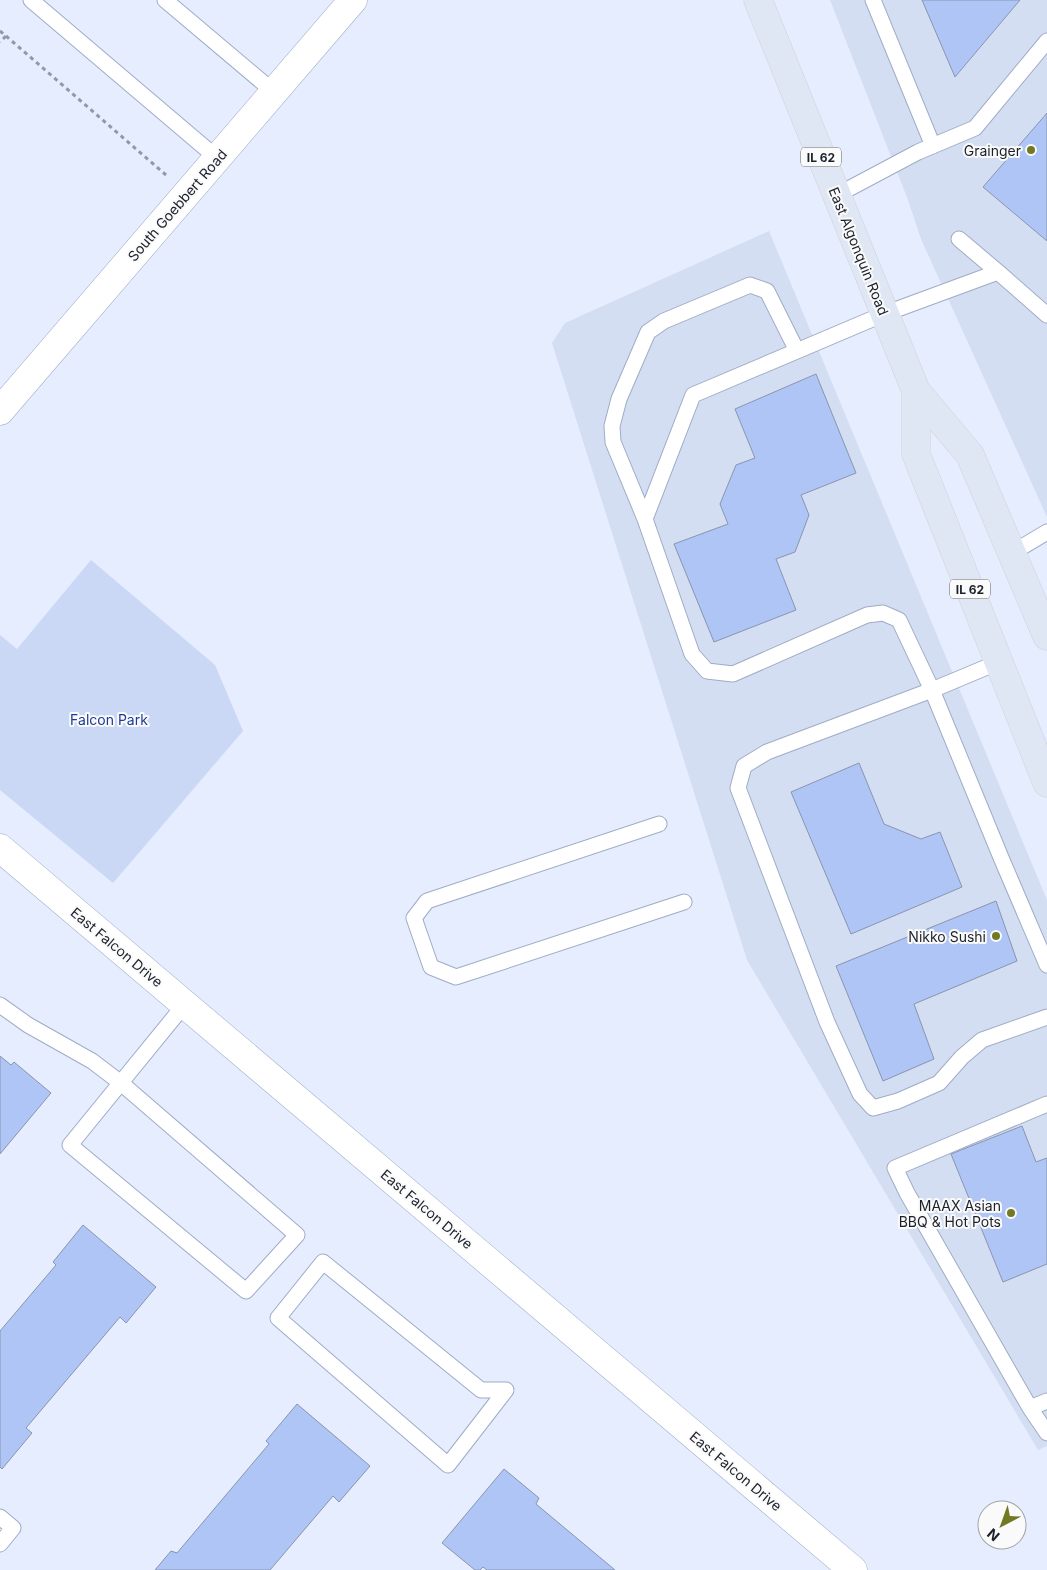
<svg xmlns="http://www.w3.org/2000/svg" width="1047" height="1570" font-family="Inter,sans-serif">
	<style>
		.built { fill: #d4def3 }
		.green { fill: #cad8f6 }
		.building { fill: #aec5f6; stroke: #8895ae }
		.lines { fill: none; stroke-linecap: round; stroke-linejoin: round }
		.lane-casing { stroke: #9facc6; stroke-width: 17 }
		.street-casing { stroke: #9facc6; stroke-width: 29 }
		.primary-casing { stroke: #d1d2d4; stroke-width: 29 }
		.path { stroke: #9198a6; stroke-width: 3; stroke-dasharray: 4 4; stroke-linecap: butt }
		.lane { stroke: #fff; stroke-width: 15 }
		.street { stroke: #fff; stroke-width: 28 }
		.primary { stroke: #dfe6f4; stroke-width: 28 }
		.poi-dot { fill: #717924; stroke: #fafafa; stroke-width: 2 }
		.labels { text-anchor: middle; dominant-baseline: central; stroke-width: 4; stroke-linejoin: round; paint-order: stroke }
		.shield { fill: #fafafa; stroke: #5e6168; stroke-width: 1 }
		.shield-label { font-size: 12px; font-weight: bold; fill: #1b202a }
		.poi-label { font-size: 14px; fill: #1b202a; stroke: #fafafa; text-anchor: end }
		.street-label { font-size: 14px; fill: #1b202a; stroke: #fafafa }
		.park-label { font-size: 14px; fill: #1c3c97; stroke: #fafafa }
	</style>
	<rect width="100%" height="100%" fill="#e5edfe"/>
	<path class="built" d="M830,0H1047V517L921,239L908,200Z
		M769,231L1047,900V1446L1038,1450L747,960L552,343L565,323Z"/>
	<path class="green" d="M91,560L215,665L243,731L113,883L0,790V635L17,649Z"/>
	<path class="building" d="M922,0H1020L955,77Z
		M1047,113V241L983,187Z
		M816,374L856,473L801,495L809,515L795,552L776,559L796,610L714,642L674,544L728,524L720,504L736,465L755,458L735,409Z
		M859,763L884,824L921,839L940,832L962,887L851,934L791,792Z
		M996,901L1017,961L914,1004L934,1059L883,1081L836,966Z
		M0,1056L11,1065L14,1062L51,1093L0,1154Z
		M1022,1126L1036,1162L1047,1158V1264L1003,1282L951,1154Z
		M83,1225L156,1287L126,1323L120,1317L26,1428L32,1433L2,1469L0,1467V1331L56,1265L53,1262Z
		M297,1404L370,1466L339,1502L333,1496L270,1570H155L171,1551L177,1553L269,1444L266,1441Z
		M504,1469L539,1498L536,1504L615,1570H487L483,1567L480,1570H475L442,1543Z"/>
	<g class="lines">
		<defs>
			<path id="lane" d="M31,0L217,158
				M165,0L274,92
				M873,0L933,146
				M837,195L918,152L975,128L1047,41
				M959,239L998,272
				M1047,315L998,272L884,314L693,395L645,519L692,654L707,671L733,674L867,615L883,613L899,620L932,690L767,752L744,766L738,788L827,1022L860,1094L873,1108L898,1101L939,1083L962,1057L982,1040L1047,1017
				M645,519L613,442L612,426L619,399L648,332L664,321L750,285L767,291L797,351
				M1012,553L1047,532
				M999,662L932,690L1002,860L1047,965
				M659,824L427,901L414,918L431,967L456,977L684,902
				M0,1005L28,1025L92,1061L121,1083L297,1235L246,1291L70,1145L185,1004
				M1047,1104L895,1168L907,1193L1030,1408L1047,1433
				M323,1262L481,1390H506L448,1465L278,1318Z
				M1030,1408L1047,1401
				M0,1517L13,1528L0,1544"/>
			<path id="street" d="M0,411L353,0
				M0,848L853,1570"/>
			<path id="primary" d="M758,0L916,391L970,455L1047,636
				M916,391V454L1047,783"/>
		</defs>
		<use href="#lane" class="lane-casing"/>
		<use href="#street" class="street-casing"/>
		<use href="#primary" class="primary-casing"/>
		<path class="path" d="M0,31L6,36L0,42
			M6,36L166,175"/>
		<use href="#lane" class="lane"/>
		<use href="#street" class="street"/>
		<use href="#primary" class="primary"/>
	</g>
	<g class="poi-dot">
		<circle cx="1031" cy="150" r="5"/>
		<circle cx="996" cy="936" r="5"/>
		<circle cx="1011" cy="1213" r="5"/>
	</g>
	<g class="labels">
		<g class="shield">
			<rect x="801" y="147.5" width="40" height="19" rx="4"/>
			<rect x="950" y="579.5" width="40" height="19" rx="4"/>
		</g>
		<g class="shield-label">
			<text x="821" y="157">IL 62</text>
			<text x="970" y="589">IL 62</text>
		</g>
		<g class="poi-label">
			<text x="1021" y="150">Grainger</text>
			<text x="986" y="936">Nikko Sushi</text>
			<text x="1001" y="1205">MAAX Asian<tspan x="1001" dy="16">BBQ &amp; Hot Pots</tspan></text>
		</g>
		<g class="street-label">
			<text transform="translate(177 205) rotate(-49)">South Goebbert Road</text>
			<text transform="translate(859 251) rotate(68)">East Algonquin Road</text>
			<text transform="translate(117 947) rotate(40)">East Falcon Drive</text>
			<text transform="translate(427 1209) rotate(40)">East Falcon Drive</text>
			<text transform="translate(736 1471) rotate(40)">East Falcon Drive</text>
		</g>
		<g class="park-label">
			<text x="109" y="719">Falcon Park</text>
		</g>
	</g>
	<g transform="translate(1002 1525) rotate(221)"><circle r="24" fill="#fafafa" stroke="#a1a3a7"/>
	<path d="M0-4L9 19L0 12L-9 19Z" fill="#717924"/>
	<text y="-8" font-size="14" font-weight="bold" text-anchor="middle" fill="#1b202a">N</text>
	</g>
</svg>
